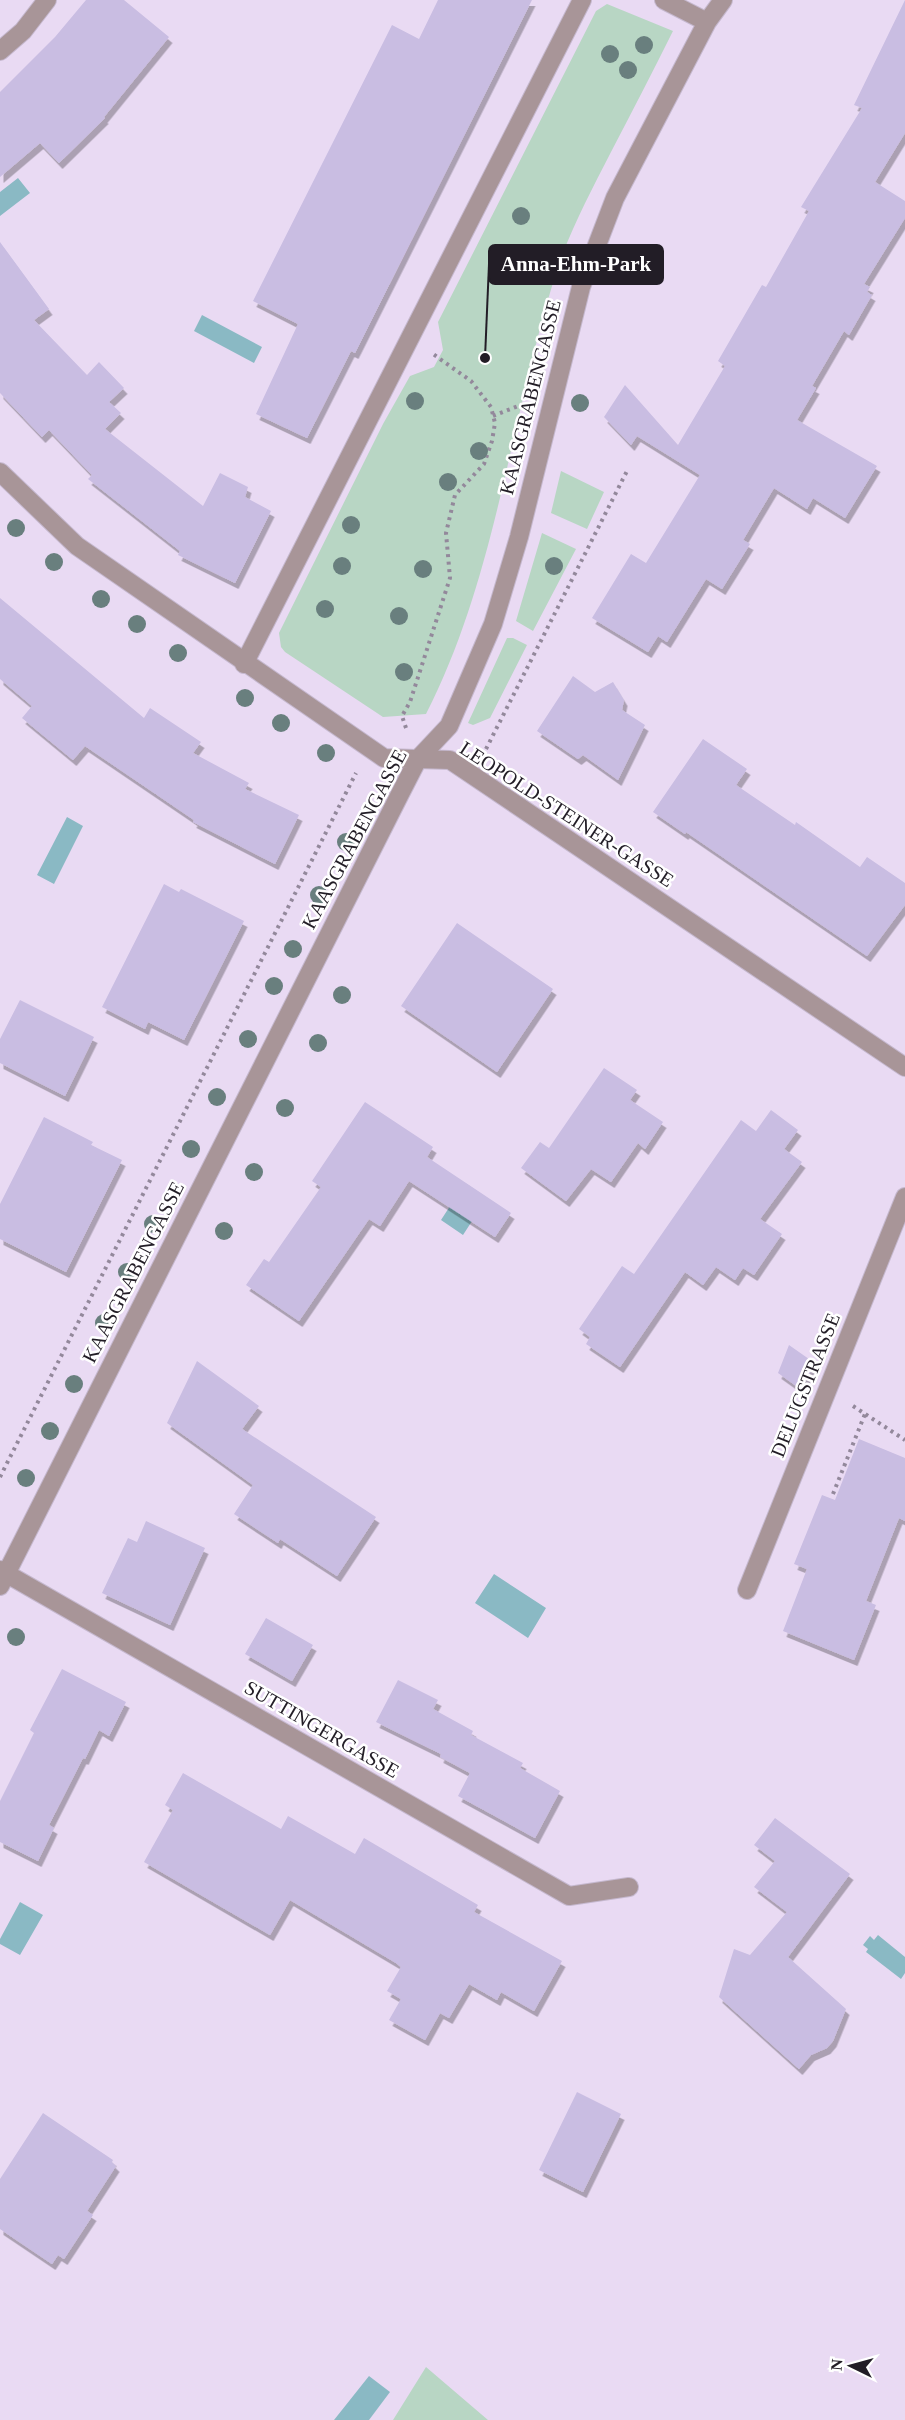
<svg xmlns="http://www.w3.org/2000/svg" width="905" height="2420" font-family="'Times New Roman',serif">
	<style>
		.green { fill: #b8d6c4 }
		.water { fill: #8ab9c4 }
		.building { fill: #c9bde2; filter: url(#shadow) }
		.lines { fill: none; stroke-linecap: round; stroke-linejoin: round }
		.minor-casing { stroke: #c5b8ce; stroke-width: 20 }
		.path { stroke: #93889b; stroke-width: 4; stroke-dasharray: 3 4.5; stroke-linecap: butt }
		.minor { stroke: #a89598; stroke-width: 18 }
		.tree { fill: #697f7e }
		.labels { text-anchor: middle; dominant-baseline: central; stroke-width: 5; stroke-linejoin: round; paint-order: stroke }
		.street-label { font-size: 20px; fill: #221d26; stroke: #fff }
		.leader { fill: none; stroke: #221d26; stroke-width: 2 }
		.callout-dot { fill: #221d26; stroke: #fff; stroke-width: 2 }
		.callout { fill: #221d26; stroke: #221d26; stroke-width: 2 }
		.callout-label { font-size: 21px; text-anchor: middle; font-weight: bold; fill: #fff }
	</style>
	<defs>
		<filter id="shadow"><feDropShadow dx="3.5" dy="6" stdDeviation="0" flood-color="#0004"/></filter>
	</defs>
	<rect width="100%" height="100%" fill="#e9daf3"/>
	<path class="green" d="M607,4L673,31C653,71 632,112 611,152C590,193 569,232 555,276C510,422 496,577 426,714L383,717L285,652L281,647L279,633L383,424L410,376L434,367L443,350L438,322L596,11Z
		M561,471L604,492L587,529L551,513Z
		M542,533L576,549L533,631L516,621Z
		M507,638H513L527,645L490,718L473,725L468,723Z
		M426,2367L488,2420H393Z"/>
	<path class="water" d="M18,178L30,193L0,216V192Z
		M202,315L262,347L254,363L194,331Z
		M67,817L83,826L54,884L37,875Z
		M465,1183L487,1198L463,1235L441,1220Z
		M494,1574L546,1608L528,1638L475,1603Z
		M20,1902L43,1915L20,1955L0,1944V1939Z
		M878,1935L905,1957V1973L901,1979L866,1952L868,1949L863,1945L870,1936L874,1940Z
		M369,2376L390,2392L369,2420H334Z"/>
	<path class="building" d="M86,0H124L169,37L104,117L105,118L59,163L40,143L0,177V92L55,37Z
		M438,0H532L355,353L351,351L307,438L256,414L298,324L253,301L392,25L419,39Z
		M905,0V133L875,182L905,201V218L864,284L870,287L867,292L872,295L849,335L844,331L812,386L816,388L797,420L877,466L845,518L813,498L807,509L774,488L743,540L750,544L722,589L706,579L667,642L658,636L648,652L592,618L631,554L646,563L700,475L637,436L631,445L604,417L625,385L678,445L725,366L718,361L762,285L766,287L809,211L801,207L862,108L854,105Z
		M0,242L49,309L34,320L87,375L99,362L124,388L109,402L121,413L105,429L203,506L220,473L248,487L245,497L271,511L235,583L178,555L180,551L88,479L92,475L49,430L42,437L0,393Z
		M0,598L144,718L150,708L201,742L193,753L249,783L245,789L299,815L275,864L193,822L194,820L85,746L73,760L22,718L32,706L0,679Z
		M573,676L595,692L613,682L624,700L622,710L645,725L618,780L583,755L578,759L537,731Z
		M703,739L747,769L736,785L795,825L796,822L860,867L867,857L905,883V905L867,956L686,832L685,834L653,812Z
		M164,884L179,892L181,889L244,921L184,1040L148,1022L145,1029L102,1007Z
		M457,923L553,989L497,1072L401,1006Z
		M20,1000L94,1037L65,1096L0,1063V1039Z
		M604,1068L637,1090L630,1100L663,1122L645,1149L638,1143L611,1182L591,1169L566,1201L521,1168L540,1142L549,1148Z
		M365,1102L433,1147L427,1157L511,1213L495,1237L409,1181L380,1226L369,1219L299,1321L246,1285L264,1259L269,1262L321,1187L312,1181Z
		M771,1110L798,1130L784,1149L802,1162L760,1219L782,1234L754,1275L743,1268L735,1280L716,1267L703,1285L685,1272L620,1367L586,1344L590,1337L579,1329L622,1266L634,1274L741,1120L756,1131Z
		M44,1117L93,1142L91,1145L122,1160L66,1272L0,1239V1204Z
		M789,1345L816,1364L799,1388L778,1373Z
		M197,1361L259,1406L242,1429L376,1517L337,1576L280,1539L278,1543L234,1514L253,1485L167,1423Z
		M859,1439L905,1458V1521L899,1518L866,1601L876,1605L854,1660L783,1631L807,1569L794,1564L822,1495L835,1500Z
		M146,1521L205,1548L170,1625L102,1593L128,1538L137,1542Z
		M266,1618L313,1645L292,1681L245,1654Z
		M62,1669L126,1702L109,1736L99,1730L85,1759L83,1758L49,1825L54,1828L38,1861L0,1842V1801L34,1733L30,1730Z
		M398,1680L438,1700L433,1709L473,1731L471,1735L523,1763L520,1768L560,1791L535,1838L458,1796L470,1773L440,1757L441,1754L376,1722Z
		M183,1773L281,1829L288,1816L355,1854L364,1838L478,1905L474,1912L562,1961L534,2011L501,1992L497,2000L469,1984L449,2018L440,2013L425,2040L389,2020L401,1999L387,1991L401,1967L396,1963L290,1900L270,1935L144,1862L173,1810L165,1805Z
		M775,1818L850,1874L788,1957L846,2009L833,2041L827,2048L811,2055L799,2069L719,1997L734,1949L750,1955L787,1912L754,1887L775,1861L754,1845Z
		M577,2092L621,2114L583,2192L539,2170Z
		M43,2113L113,2160L112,2162L116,2166L87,2211L93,2215L64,2259L58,2255L52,2264L0,2229V2179Z"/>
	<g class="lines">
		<defs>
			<path id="minor" d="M664,0L707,22
				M0,51L23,31L47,0
				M0,472L77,546L384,758L450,760L905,1067
				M244,664L582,0
				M0,1570L569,1896L629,1887
				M0,1586L400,794L418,759L449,726L493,624L519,537L581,287L615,198L707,22L723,0
				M747,1590L905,1197"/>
		</defs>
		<use href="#minor" class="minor-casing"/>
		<path class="path" d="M493,416L523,404
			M406,728L402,716L410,702L450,578L446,533L455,495L484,464L492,441L495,423L491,407L471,381L433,354
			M486,749L628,469
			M853,1406L905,1440
			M0,1477L356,773
			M833,1494L865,1414"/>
		<use href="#minor" class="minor"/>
	</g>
	<g class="tree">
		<circle cx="644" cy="45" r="9"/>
		<circle cx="610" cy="54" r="9"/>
		<circle cx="628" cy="70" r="9"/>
		<circle cx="521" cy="216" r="9"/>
		<circle cx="415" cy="401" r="9"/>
		<circle cx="580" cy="403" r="9"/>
		<circle cx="479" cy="451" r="9"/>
		<circle cx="448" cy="482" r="9"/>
		<circle cx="351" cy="525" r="9"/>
		<circle cx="16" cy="528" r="9"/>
		<circle cx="54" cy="562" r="9"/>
		<circle cx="342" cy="566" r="9"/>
		<circle cx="554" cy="566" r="9"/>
		<circle cx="423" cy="569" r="9"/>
		<circle cx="101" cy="599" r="9"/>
		<circle cx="325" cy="609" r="9"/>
		<circle cx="399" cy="616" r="9"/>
		<circle cx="137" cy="624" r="9"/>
		<circle cx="178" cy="653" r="9"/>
		<circle cx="404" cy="672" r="9"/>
		<circle cx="245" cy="698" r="9"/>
		<circle cx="281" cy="723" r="9"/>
		<circle cx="326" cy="753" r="9"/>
		<circle cx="346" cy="842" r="9"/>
		<circle cx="319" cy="895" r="9"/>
		<circle cx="293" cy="949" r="9"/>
		<circle cx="274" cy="986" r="9"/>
		<circle cx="342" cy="995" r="9"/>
		<circle cx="248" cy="1039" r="9"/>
		<circle cx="318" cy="1043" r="9"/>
		<circle cx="217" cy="1097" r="9"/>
		<circle cx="285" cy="1108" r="9"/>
		<circle cx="191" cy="1149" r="9"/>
		<circle cx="254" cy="1172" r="9"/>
		<circle cx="153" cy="1224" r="9"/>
		<circle cx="224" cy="1231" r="9"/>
		<circle cx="127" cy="1272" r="9"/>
		<circle cx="104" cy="1323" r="9"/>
		<circle cx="74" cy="1384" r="9"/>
		<circle cx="50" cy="1431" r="9"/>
		<circle cx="26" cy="1478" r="9"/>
		<circle cx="16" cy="1637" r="9"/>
	</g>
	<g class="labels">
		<g class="street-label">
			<text transform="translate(530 397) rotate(-76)">KAASGRABENGASSE</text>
			<text transform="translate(567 814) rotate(33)">LEOPOLD-STEINER-GASSE</text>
			<text transform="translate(354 839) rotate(-62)">KAASGRABENGASSE</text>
			<text transform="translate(133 1272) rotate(-63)">KAASGRABENGASSE</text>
			<text transform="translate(805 1385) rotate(-68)">DELUGSTRASSE</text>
			<text transform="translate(322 1729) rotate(30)">SUTTINGERGASSE</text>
		</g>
	</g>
	<path class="leader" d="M485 358L489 264"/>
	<circle class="callout-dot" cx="485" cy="358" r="6"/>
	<rect class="callout" x="489" y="245" width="174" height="39" rx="6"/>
	<g class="callout-label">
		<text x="576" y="271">Anna-Ehm-Park</text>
	</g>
	<g transform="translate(851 2366) rotate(275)" stroke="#ffffff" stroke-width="4.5" paint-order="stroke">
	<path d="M0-4.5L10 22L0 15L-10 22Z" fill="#221d26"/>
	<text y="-9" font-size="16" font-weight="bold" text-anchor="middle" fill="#221d26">N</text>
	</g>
</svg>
